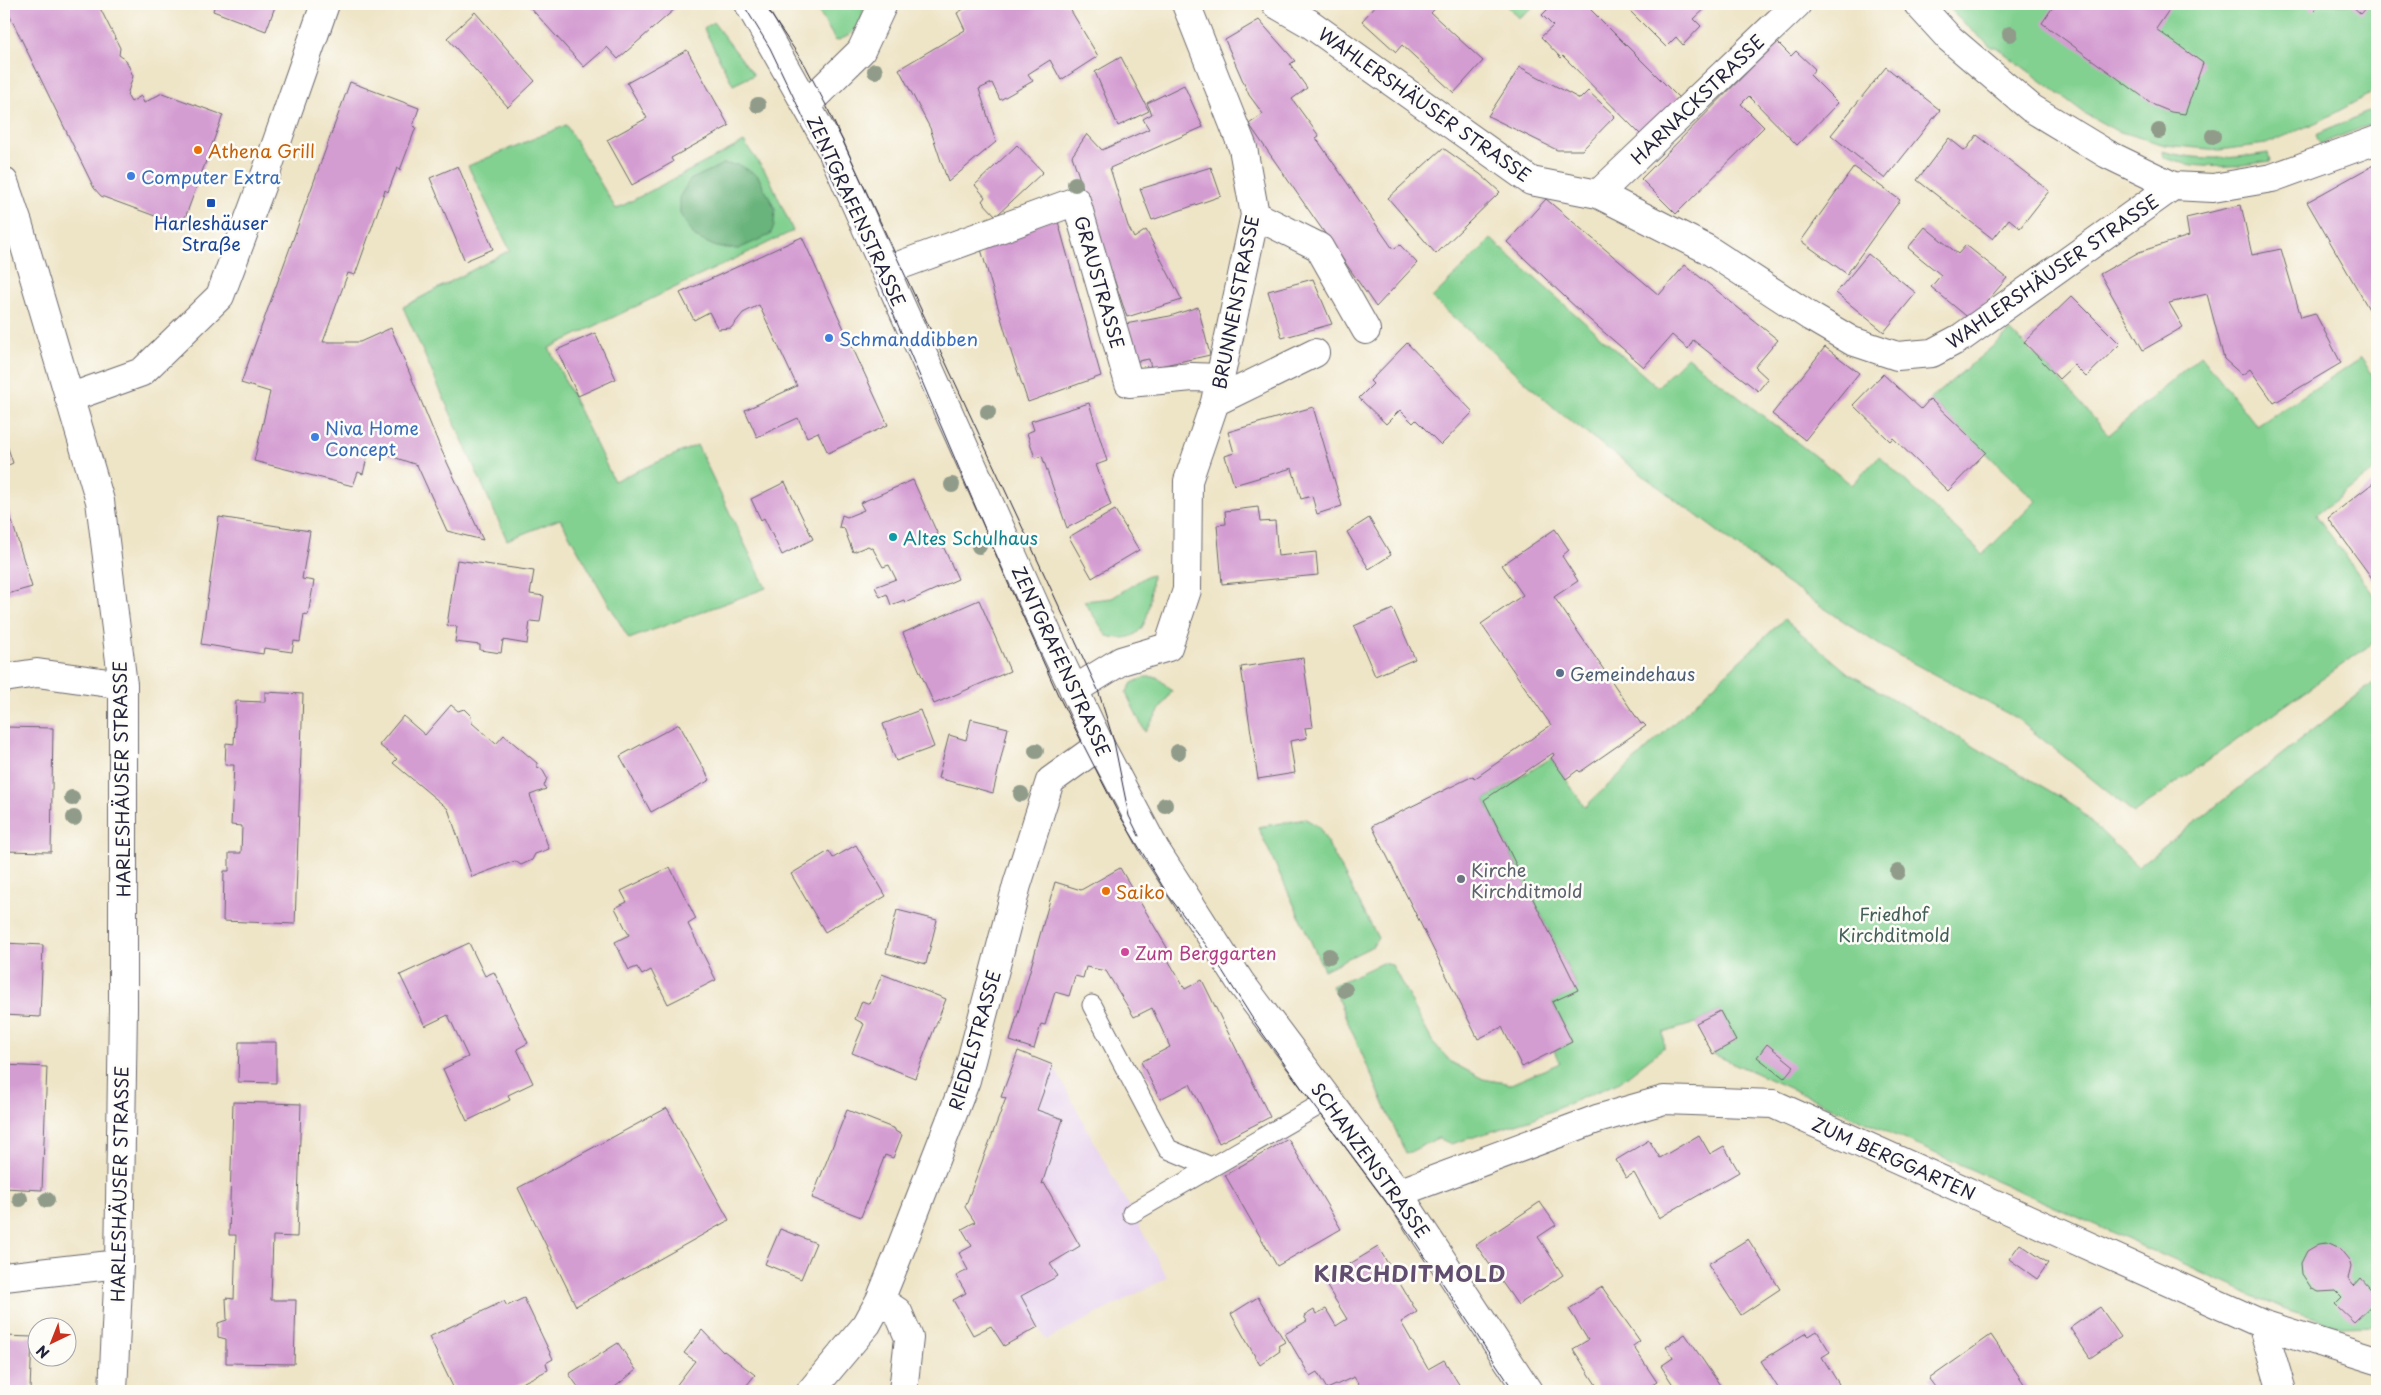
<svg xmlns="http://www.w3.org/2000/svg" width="2381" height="1395" font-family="'Playpen Sans',sans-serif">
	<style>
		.built { fill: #e7d2ef }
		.green { fill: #82d191; stroke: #527a66 }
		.forest { fill: #69b37b; stroke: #466a5b }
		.building { fill: #d49dd2 }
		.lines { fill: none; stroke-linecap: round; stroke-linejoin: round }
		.service-casing { stroke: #69666c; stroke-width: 21 }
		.minor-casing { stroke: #69666c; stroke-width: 30 }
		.tertiary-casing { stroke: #69666c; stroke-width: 30 }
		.secondary-casing { stroke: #69666c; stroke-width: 30 }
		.service { stroke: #fff; stroke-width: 19 }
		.minor { stroke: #fff; stroke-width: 28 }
		.tertiary { stroke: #fff; stroke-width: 28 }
		.secondary { stroke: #fff; stroke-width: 28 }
		.tram { stroke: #22223b; stroke-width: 1 }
		.tree { fill: #909b8a }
		.food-dot { fill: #e8710a; stroke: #fdfcf7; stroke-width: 2 }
		.shop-dot { fill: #3f7fe0; stroke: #fdfcf7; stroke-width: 2 }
		.transit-dot { fill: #1a4fb4; stroke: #fdfcf7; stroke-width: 2 }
		.culture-dot { fill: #0f9aa8; stroke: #fdfcf7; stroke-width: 2 }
		.service-dot { fill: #5c6f8a; stroke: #fdfcf7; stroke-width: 2 }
		.worship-dot { fill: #6b7280; stroke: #fdfcf7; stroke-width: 2 }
		.hotel-dot { fill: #d1479c; stroke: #fdfcf7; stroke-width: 2 }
		.labels { text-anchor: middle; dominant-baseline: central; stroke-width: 5; stroke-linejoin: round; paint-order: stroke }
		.street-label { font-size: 18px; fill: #22223b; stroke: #fdfcf7 }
		.food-label { font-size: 18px; fill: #c56008; stroke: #fdfcf7; text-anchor: start }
		.shop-label { font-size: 18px; fill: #366cbe; stroke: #fdfcf7; text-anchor: start }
		.transit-label { font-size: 18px; fill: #164399; stroke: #fdfcf7 }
		.culture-label { font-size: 18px; fill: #0d838f; stroke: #fdfcf7; text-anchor: start }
		.service-label { font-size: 18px; fill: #4e5e75; stroke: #fdfcf7; text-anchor: start }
		.worship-label { font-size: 18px; fill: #5b616d; stroke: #fdfcf7; text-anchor: start }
		.park-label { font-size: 18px; fill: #445f59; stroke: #fdfcf7 }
		.hotel-label { font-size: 18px; fill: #b23c85; stroke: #fdfcf7; text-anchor: start }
		.district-label { font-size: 22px; font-weight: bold; letter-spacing: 1px; fill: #604d70; stroke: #fdfcf7 }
	</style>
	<rect width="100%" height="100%" fill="#fdfcf7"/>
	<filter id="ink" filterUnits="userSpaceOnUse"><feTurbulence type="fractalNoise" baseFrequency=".02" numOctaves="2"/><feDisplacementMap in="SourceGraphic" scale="10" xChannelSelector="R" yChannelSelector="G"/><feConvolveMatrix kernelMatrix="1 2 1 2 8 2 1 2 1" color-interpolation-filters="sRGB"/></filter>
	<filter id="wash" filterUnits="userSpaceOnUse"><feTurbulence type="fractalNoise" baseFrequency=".0096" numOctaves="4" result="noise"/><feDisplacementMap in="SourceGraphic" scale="20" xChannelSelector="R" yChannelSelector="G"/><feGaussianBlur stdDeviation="1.12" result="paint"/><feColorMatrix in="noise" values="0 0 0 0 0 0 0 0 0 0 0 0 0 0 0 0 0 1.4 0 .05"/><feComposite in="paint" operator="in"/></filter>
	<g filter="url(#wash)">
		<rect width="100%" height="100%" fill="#eee4c6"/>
		<path class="built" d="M1018,1051L1053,1065L1167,1278L1046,1340L1038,1327L1004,1346L990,1326L973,1335L953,1300L966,1293L956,1276L968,1270L959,1253L972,1245L962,1229L975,1222L965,1207L1006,1099L1001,1097Z"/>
		<path class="green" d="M814,4H863C865,23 854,35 836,41Z
			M1506,4H1538L1518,18Z
			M1948,4H2377V90L2322,120L2266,144L2219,150L2165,145L2117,131L2086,114L1996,47H1991L1957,17Z
			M713,22L754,75L733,85L704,29Z
			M2377,108V122L2320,144L2316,135Z
			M566,125L616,209L744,142L769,177L793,231L549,348L614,481L697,445L766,588L629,639L560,519L507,540L403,307L510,250L468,166Z
			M2162,151C2197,161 2232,159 2268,153L2270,161C2233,167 2198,171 2163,157Z
			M1491,239L1657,387L1687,357L1852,485L1879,456L1983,554L2036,501L1930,399L2011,331L2059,379L2109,435L2201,355L2257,426L2361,358L2377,381V468L2316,515L2377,600V640L2134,813L2016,718L1881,646L1785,582L1560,413L1432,298Z
			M1152,575C1149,606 1151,648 1107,636L1084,601L1112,598L1145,577Z
			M1784,619L1848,673L2074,805L2138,867L2377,680V1328L2371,1326L2342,1327L2283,1309L1713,1054L1736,1041L1720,1011L1696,1023L1663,1033L1664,1047L1620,1082L1532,1119L1451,1144L1438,1138L1406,1154L1332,986L1382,963L1392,965L1432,1041L1451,1062L1483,1079L1511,1084L1560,1063L1554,1051L1572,1042L1552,1002L1578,989L1484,800L1551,758L1585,807Z
			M1145,677H1157L1172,691L1145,732L1126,693L1132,683Z
			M1306,819L1319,827L1378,938L1373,946L1324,970L1258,827Z"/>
		<path class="forest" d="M723,164L740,165L758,176L775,209L774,226L770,235L738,249L716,247L695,237L680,214V196L690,180Z"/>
		<g id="blocks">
			<path class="building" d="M4,4H98L120,48L119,55L126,60L133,76L127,95L131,102L141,96L144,103L162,93L223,115L182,226L101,196L94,188Z
				M215,4H276L266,31L213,11Z
				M527,4H672L676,8L618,59L607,47L584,67Z
				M972,4H1067L1098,56L1061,80L1050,60L1028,74L1033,81L1000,100L992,83L979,89L996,142L948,182L930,128L899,69L965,30L957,13Z
				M1377,4H1439L1431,13L1483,61L1454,93L1402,45L1396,52L1362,21Z
				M1553,4H1566L1571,8L1575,4H1585L1679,98L1642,136L1563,56L1561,58L1541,37L1553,26L1542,15Z
				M1623,4H1710L1694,19L1701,26L1683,45L1676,37L1666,47Z
				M2055,4H2173L2156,29L2203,63L2185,114L2171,112L2154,105L2042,23Z
				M2306,4H2320L2313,11Z
				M2350,4H2370L2361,14Z
				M475,12L535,81L508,107L447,38Z
				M1259,20L1295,61L1290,64L1307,88L1292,99L1319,136L1316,138L1393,249L1400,245L1417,263L1376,307L1249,124L1263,114L1249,95L1225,40Z
				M1777,42L1791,56L1796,51L1815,69L1810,75L1838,103L1797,145L1749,96L1741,104L1764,127L1676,214L1641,179Z
				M687,50L729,126L671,158L673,162L632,185L607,140L647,118L627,83Z
				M1121,57L1149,111L1118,126L1095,72Z
				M1520,67L1580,99L1588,91L1615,116L1582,150H1557L1488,116Z
				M1886,67L1940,110L1885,179L1831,135Z
				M350,82L419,108L413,126L416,127L400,170L397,168L388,192L385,190L355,275L348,273L323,342H360L391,328L440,447L483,540L447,531L417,465L367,448L364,457L367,458L363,474L358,472L353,486L254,461L270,392L241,383Z
				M1184,85L1203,127L1110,168L1128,226L1134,238L1146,230L1182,300L1127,317L1072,156L1087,134L1102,150L1149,129L1143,119L1152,114L1147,103Z
				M1977,135L2049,191L2020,228L2009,219L1993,239L1917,180L1949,138L1965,151Z
				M1017,145L1043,172L996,216L982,201L985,197L975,185Z
				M1443,148L1480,174L1500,192L1436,254L1388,198Z
				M2377,163V323L2307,202Z
				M458,166L493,249L465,261L430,178Z
				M1211,167L1221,196L1152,220L1140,189Z
				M1854,167L1900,200L1847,274L1801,241Z
				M1546,199L1659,295L1685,265L1778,340L1755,367L1768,379L1758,391L1693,340L1688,349L1672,335L1644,367L1583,314L1507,242Z
				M2241,205L2252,255L2281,249L2301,317L2315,313L2341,363L2274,403L2250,369L2242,375L2224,359L2207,294L2169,303L2183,327L2143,350L2100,274L2139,252L2189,236L2186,218Z
				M1057,218L1101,376L1028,402L1012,355L978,239Z
				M1925,227L1958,254L1966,245L2007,278L1971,320L1931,287L1941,275L1908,248Z
				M802,237L888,425L828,453L818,432L807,437L798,418L757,437L745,410L797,386L759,305L743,313L731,328L718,329L709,312L694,320L680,293Z
				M1868,254L1916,293L1884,332L1836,293Z
				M1313,279L1332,324L1282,338L1268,291Z
				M2072,296L2120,344L2086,377L2074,365L2059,379L2024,342Z
				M1198,307L1210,355L1151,368L1149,359L1133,362L1125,324L1170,316Z
				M595,333L616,379L578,396L557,350Z
				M1407,343L1473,412L1441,445L1416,420L1413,423L1400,410L1386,424L1359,398L1373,384L1370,381Z
				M1825,347L1859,373L1805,440L1772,414Z
				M1883,374L1921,409L1930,399L1986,452L1948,491L1893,438L1890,441L1853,405Z
				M1089,403L1107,461L1096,465L1111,505L1067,528L1042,456L1035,458L1027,433L1034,430L1031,421Z
				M1313,407L1342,506L1317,514L1312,496L1301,499L1292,468L1234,485L1225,456L1234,453L1228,432Z
				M4,436L13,463L4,467Z
				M913,480L958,579L905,603L904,600L891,605L887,594L880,597L875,587L896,579L889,565L883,567L873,549L868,546L853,552L844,528L839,527L842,515L847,517L864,510L860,503Z
				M2377,480V585L2328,518Z
				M785,482L813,539L782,555L764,518L761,520L751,499Z
				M4,495L32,587L4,595Z
				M1258,507L1260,522L1275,521L1278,556L1316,552L1318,575L1222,584L1217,525L1226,524L1225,511Z
				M1115,510L1139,550L1092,578L1069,537Z
				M219,517L310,531L302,579L314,581L308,615L304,614L300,642L294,641L292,652L264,648L263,654L201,644Z
				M1369,518L1391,555L1369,569L1347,532Z
				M1555,529L1569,550L1562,556L1578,581L1554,597L1641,724L1643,723L1646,726L1580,772L1578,770L1566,779L1551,758L1554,755L1553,753L1484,800L1578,990L1552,1002L1572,1042L1522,1067L1502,1027L1478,1039L1372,826L1473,776L1474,779L1551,725L1481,624L1523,595L1502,565Z
				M457,560L534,571L530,594L544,596L540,622L530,621L527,644L503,640L501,653L480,650V645L455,642L457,627L447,625Z
				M979,600L1010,671L934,704L903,633Z
				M1393,609L1415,659L1375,676L1354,626Z
				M1303,658L1313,727L1305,728L1307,738L1290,741L1295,773L1258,779L1241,667Z
				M265,692L303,694L295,924L223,921L224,871H229V853H241L242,826L231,825L234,765H225L226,743L234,744L236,701L265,702Z
				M451,705L458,711L464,709L471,716L472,723L496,744L504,735L537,763V767L542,769L547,778L544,786L546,789L530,795L549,849L535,854L532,860L521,865L515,861L472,877L448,809L393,763L397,759L379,745L403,716L425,735Z
				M920,710L934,747L896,761L883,724Z
				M971,719L1008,728L993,793L938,778L949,735L966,740Z
				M679,724L710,780L651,812L620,756Z
				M4,727L53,728L51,852L4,851Z
				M856,845L886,896L825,932L791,874L829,851L833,858Z
				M670,867L696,919L688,924L716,980L668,1004L651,970L642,975L637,967L629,970L615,942L629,935L615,908L627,902L621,891Z
				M1120,868L1169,951L1164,953L1185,989L1202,980L1270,1117L1219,1143L1190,1084L1160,1099L1141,1062L1170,1047L1152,1008L1134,1017L1106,971L1086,967L1083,978L1075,976L1069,996L1055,992L1045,1025L1041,1024L1034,1049L1010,1041L1055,882L1081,890Z
				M897,910L937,920L926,964L886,953Z
				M4,943L43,945L40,1017L4,1015Z
				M469,943L485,976L494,972L528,1043L517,1049L533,1083L508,1095L510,1100L467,1121L443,1069L468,1057L448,1015L425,1026L400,975Z
				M882,974L946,999L915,1078L852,1053L864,1024L855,1019L862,1001L870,1004Z
				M1720,1011L1736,1041L1713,1054L1696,1023Z
				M239,1042H276V1083L238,1082Z
				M1767,1044L1794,1066L1784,1078L1757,1057Z
				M1018,1051L1053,1065L1037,1110L1063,1119L1042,1184L1044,1183L1080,1246L1050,1264L1058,1276L1021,1296L1038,1327L1004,1346L991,1326L973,1335L953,1300L966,1293L956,1276L968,1270L959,1253L972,1246L962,1229L975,1222L965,1207L1006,1098L1001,1097Z
				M4,1065L47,1067L42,1190L4,1188Z
				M233,1102L301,1104L297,1237L273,1236L271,1300H296L294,1364L226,1363V1339L218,1337V1323L227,1320L226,1298L234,1299L236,1235H229Z
				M667,1108L729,1220L576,1306L518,1188Z
				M847,1110L895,1129V1131L902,1135L893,1158L885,1155L861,1217L812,1198Z
				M1699,1135L1710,1154L1724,1146L1739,1172L1659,1218L1634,1173L1626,1178L1616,1160L1649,1140L1660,1158Z
				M1288,1139L1341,1229L1277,1266L1225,1175Z
				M1540,1202L1556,1225L1538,1237L1563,1275L1518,1305L1476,1245Z
				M780,1229L816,1243L801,1279L765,1264Z
				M1748,1239L1780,1289L1741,1315L1708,1264Z
				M2327,1243L2340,1249L2349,1260L2351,1267L2348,1279L2354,1286L2361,1278L2377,1296V1300L2354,1322L2335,1304L2342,1297L2336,1291L2319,1292L2312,1289L2302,1274L2301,1263L2307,1251L2319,1244Z
				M2020,1244L2048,1263L2037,1279L2009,1259Z
				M1378,1247L1417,1312L1401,1322L1428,1369L1444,1360L1463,1391H1363L1354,1377L1327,1389L1317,1372L1310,1376L1285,1334L1307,1321L1304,1316L1314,1310L1316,1314L1326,1309L1336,1326L1347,1319L1323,1280Z
				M1602,1287L1640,1341L1633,1346L1657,1382L1647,1388L1650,1391H1600L1573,1349L1588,1340L1569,1309Z
				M1258,1297L1285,1342L1278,1346L1280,1351L1260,1365L1231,1314Z
				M524,1298L553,1359L546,1363L548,1370L512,1388L514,1391H455L429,1337L504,1301L507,1306Z
				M2100,1307L2121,1337L2090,1358L2070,1328Z
				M702,1330L723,1352L724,1351L755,1375L742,1391H672L695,1361L684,1353Z
				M1817,1331L1830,1352L1822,1357L1839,1384L1827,1391H1780L1761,1361L1806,1333L1809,1336Z
				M1685,1334L1724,1391H1677L1661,1366L1673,1358L1666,1347Z
				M1991,1335L2027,1388L2023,1391H1938L1929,1379Z
				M4,1336L32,1337L30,1391H4Z
				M618,1343L636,1370L610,1391H581L569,1374Z"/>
		</g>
	</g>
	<g filter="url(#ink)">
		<use href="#blocks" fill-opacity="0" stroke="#69666c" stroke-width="1"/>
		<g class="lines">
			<defs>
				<path id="service" d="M1092,1005L1168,1149L1211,1167
					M1132,1213L1328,1100"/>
				<path id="minor" d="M1276,4L1309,23L1531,181L1598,194L1707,249L1811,317L1852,341L1897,356L1932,353L1962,337L2173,186L2213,188L2272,178L2377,140
					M1918,4L1949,38L2031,108L2107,154L2173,186
					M807,104L861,51L883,4
					M1598,194L1797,4
					M1255,215L1319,247L1366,330
					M887,270L1076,201L1129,383L1192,377L1220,378
					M1215,402L1315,353
					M4,678L37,673L123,685
					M1074,690L1121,661L1168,647L1187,590L1188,481L1215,402L1255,215L1243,148L1186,4
					M1398,1193L1597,1119L1664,1100L1773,1104L2262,1324L2377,1360
					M4,1277L119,1264
					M880,1300L898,1312L909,1338L903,1391
					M2262,1324L2282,1391
					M811,1391L867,1324L880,1300L897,1258L966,1080L1017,885L1050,781L1100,745"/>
				<path id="tertiary" d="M749,4L831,149L1049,637L1100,745L1155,849L1241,983L1398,1193L1528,1391
					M69,398L142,372L220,296L266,173L325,4"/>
				<path id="secondary" d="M4,182L18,223L100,501L123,685V1009L119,1264L113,1391"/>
			</defs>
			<use href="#service" class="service-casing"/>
			<use href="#minor" class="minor-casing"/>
			<use href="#tertiary" class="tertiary-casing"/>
			<use href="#secondary" class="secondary-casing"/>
			<use href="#service" class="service"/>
			<use href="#minor" class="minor"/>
			<use href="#tertiary" class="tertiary"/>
			<use href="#secondary" class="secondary"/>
			<path class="tram" d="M743,4L770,48L860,236L1008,583L1058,695L1117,811L1168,895L1206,945L1256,1024L1308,1097L1412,1237L1514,1391
				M764,4L805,65L826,105L1098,690L1114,742L1129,816L1139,836"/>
		</g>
		<g class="tree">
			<circle cx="2010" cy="34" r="8"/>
			<circle cx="875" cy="71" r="8"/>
			<circle cx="758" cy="105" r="8"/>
			<circle cx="2159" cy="131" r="8"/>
			<circle cx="2213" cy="136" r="8"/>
			<circle cx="1075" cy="184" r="8"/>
			<circle cx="988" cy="412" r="8"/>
			<circle cx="952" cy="485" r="8"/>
			<circle cx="979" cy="546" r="8"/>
			<circle cx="1036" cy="751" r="8"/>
			<circle cx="1178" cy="752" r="8"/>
			<circle cx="1021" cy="794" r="8"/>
			<circle cx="72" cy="798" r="8"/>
			<circle cx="1165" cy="805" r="8"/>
			<circle cx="74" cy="818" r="8"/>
			<circle cx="1898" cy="872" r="8"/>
			<circle cx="1329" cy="956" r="8"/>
			<circle cx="1345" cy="990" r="8"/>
			<circle cx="20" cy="1199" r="8"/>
			<circle cx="47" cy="1200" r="8"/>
		</g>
	</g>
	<g class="food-dot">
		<circle cx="198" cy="150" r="5"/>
		<circle cx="1106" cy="891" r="5"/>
	</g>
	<g class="shop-dot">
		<circle cx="131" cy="176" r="5"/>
		<circle cx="829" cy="338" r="5"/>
		<circle cx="315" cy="437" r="5"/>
	</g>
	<rect class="transit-dot" x="206" y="198" width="10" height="10" rx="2.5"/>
	<circle class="culture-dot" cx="893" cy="537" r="5"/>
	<circle class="service-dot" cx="1560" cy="673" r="5"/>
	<circle class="worship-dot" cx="1461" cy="879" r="5"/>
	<circle class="hotel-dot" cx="1125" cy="952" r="5"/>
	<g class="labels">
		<g class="street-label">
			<text transform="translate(1697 99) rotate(-44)">HARNACKSTRASSE</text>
			<text transform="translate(1425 104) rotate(35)">WAHLERSHÄUSER STRASSE</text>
			<text transform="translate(857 211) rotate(65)">ZENTGRAFENSTRASSE</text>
			<text transform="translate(2052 271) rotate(-35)">WAHLERSHÄUSER STRASSE</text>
			<text transform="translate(1100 282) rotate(74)">GRAUSTRASSE</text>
			<text transform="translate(1235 302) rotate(-79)">BRUNNENSTRASSE</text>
			<text transform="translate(1062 661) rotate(65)">ZENTGRAFENSTRASSE</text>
			<text transform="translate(121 779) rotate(-91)">HARLESHÄUSER STRASSE</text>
			<text transform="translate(974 1040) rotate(-74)">RIEDELSTRASSE</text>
			<text transform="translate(1894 1158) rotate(24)">ZUM BERGGARTEN</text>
			<text transform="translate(1371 1160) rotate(54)">SCHANZENSTRASSE</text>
			<text transform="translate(119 1184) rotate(-89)">HARLESHÄUSER STRASSE</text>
		</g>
		<g class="food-label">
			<text x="208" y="150">Athena Grill</text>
			<text x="1116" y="891">Saiko</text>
		</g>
		<g class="shop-label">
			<text x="141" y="176">Computer Extra</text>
			<text x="839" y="338">Schmanddibben</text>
			<text x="325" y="427">Niva Home<tspan x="325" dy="21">Concept</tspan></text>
		</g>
		<g class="transit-label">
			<text x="211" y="222">Harleshäuser<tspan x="211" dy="21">Straße</tspan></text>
		</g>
		<g class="culture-label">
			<text x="903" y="537">Altes Schulhaus</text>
		</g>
		<g class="service-label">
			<text x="1570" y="673">Gemeindehaus</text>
		</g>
		<g class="worship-label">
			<text x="1471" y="869">Kirche<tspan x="1471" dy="21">Kirchditmold</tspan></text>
		</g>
		<g class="park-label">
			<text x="1894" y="913">Friedhof<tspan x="1894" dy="21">Kirchditmold</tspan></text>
		</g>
		<g class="hotel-label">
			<text x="1135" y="952">Zum Berggarten</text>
		</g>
		<g class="district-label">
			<text x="1410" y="1272">KIRCHDITMOLD</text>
		</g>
	</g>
	<rect width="2381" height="1395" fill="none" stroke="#fdfcf7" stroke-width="20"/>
	<g transform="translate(52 1342) rotate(223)"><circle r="24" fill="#fdfcf7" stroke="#a5a5ac"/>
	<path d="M0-4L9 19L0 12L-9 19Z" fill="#c8321e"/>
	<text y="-8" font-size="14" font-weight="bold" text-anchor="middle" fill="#22223b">N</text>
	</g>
</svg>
